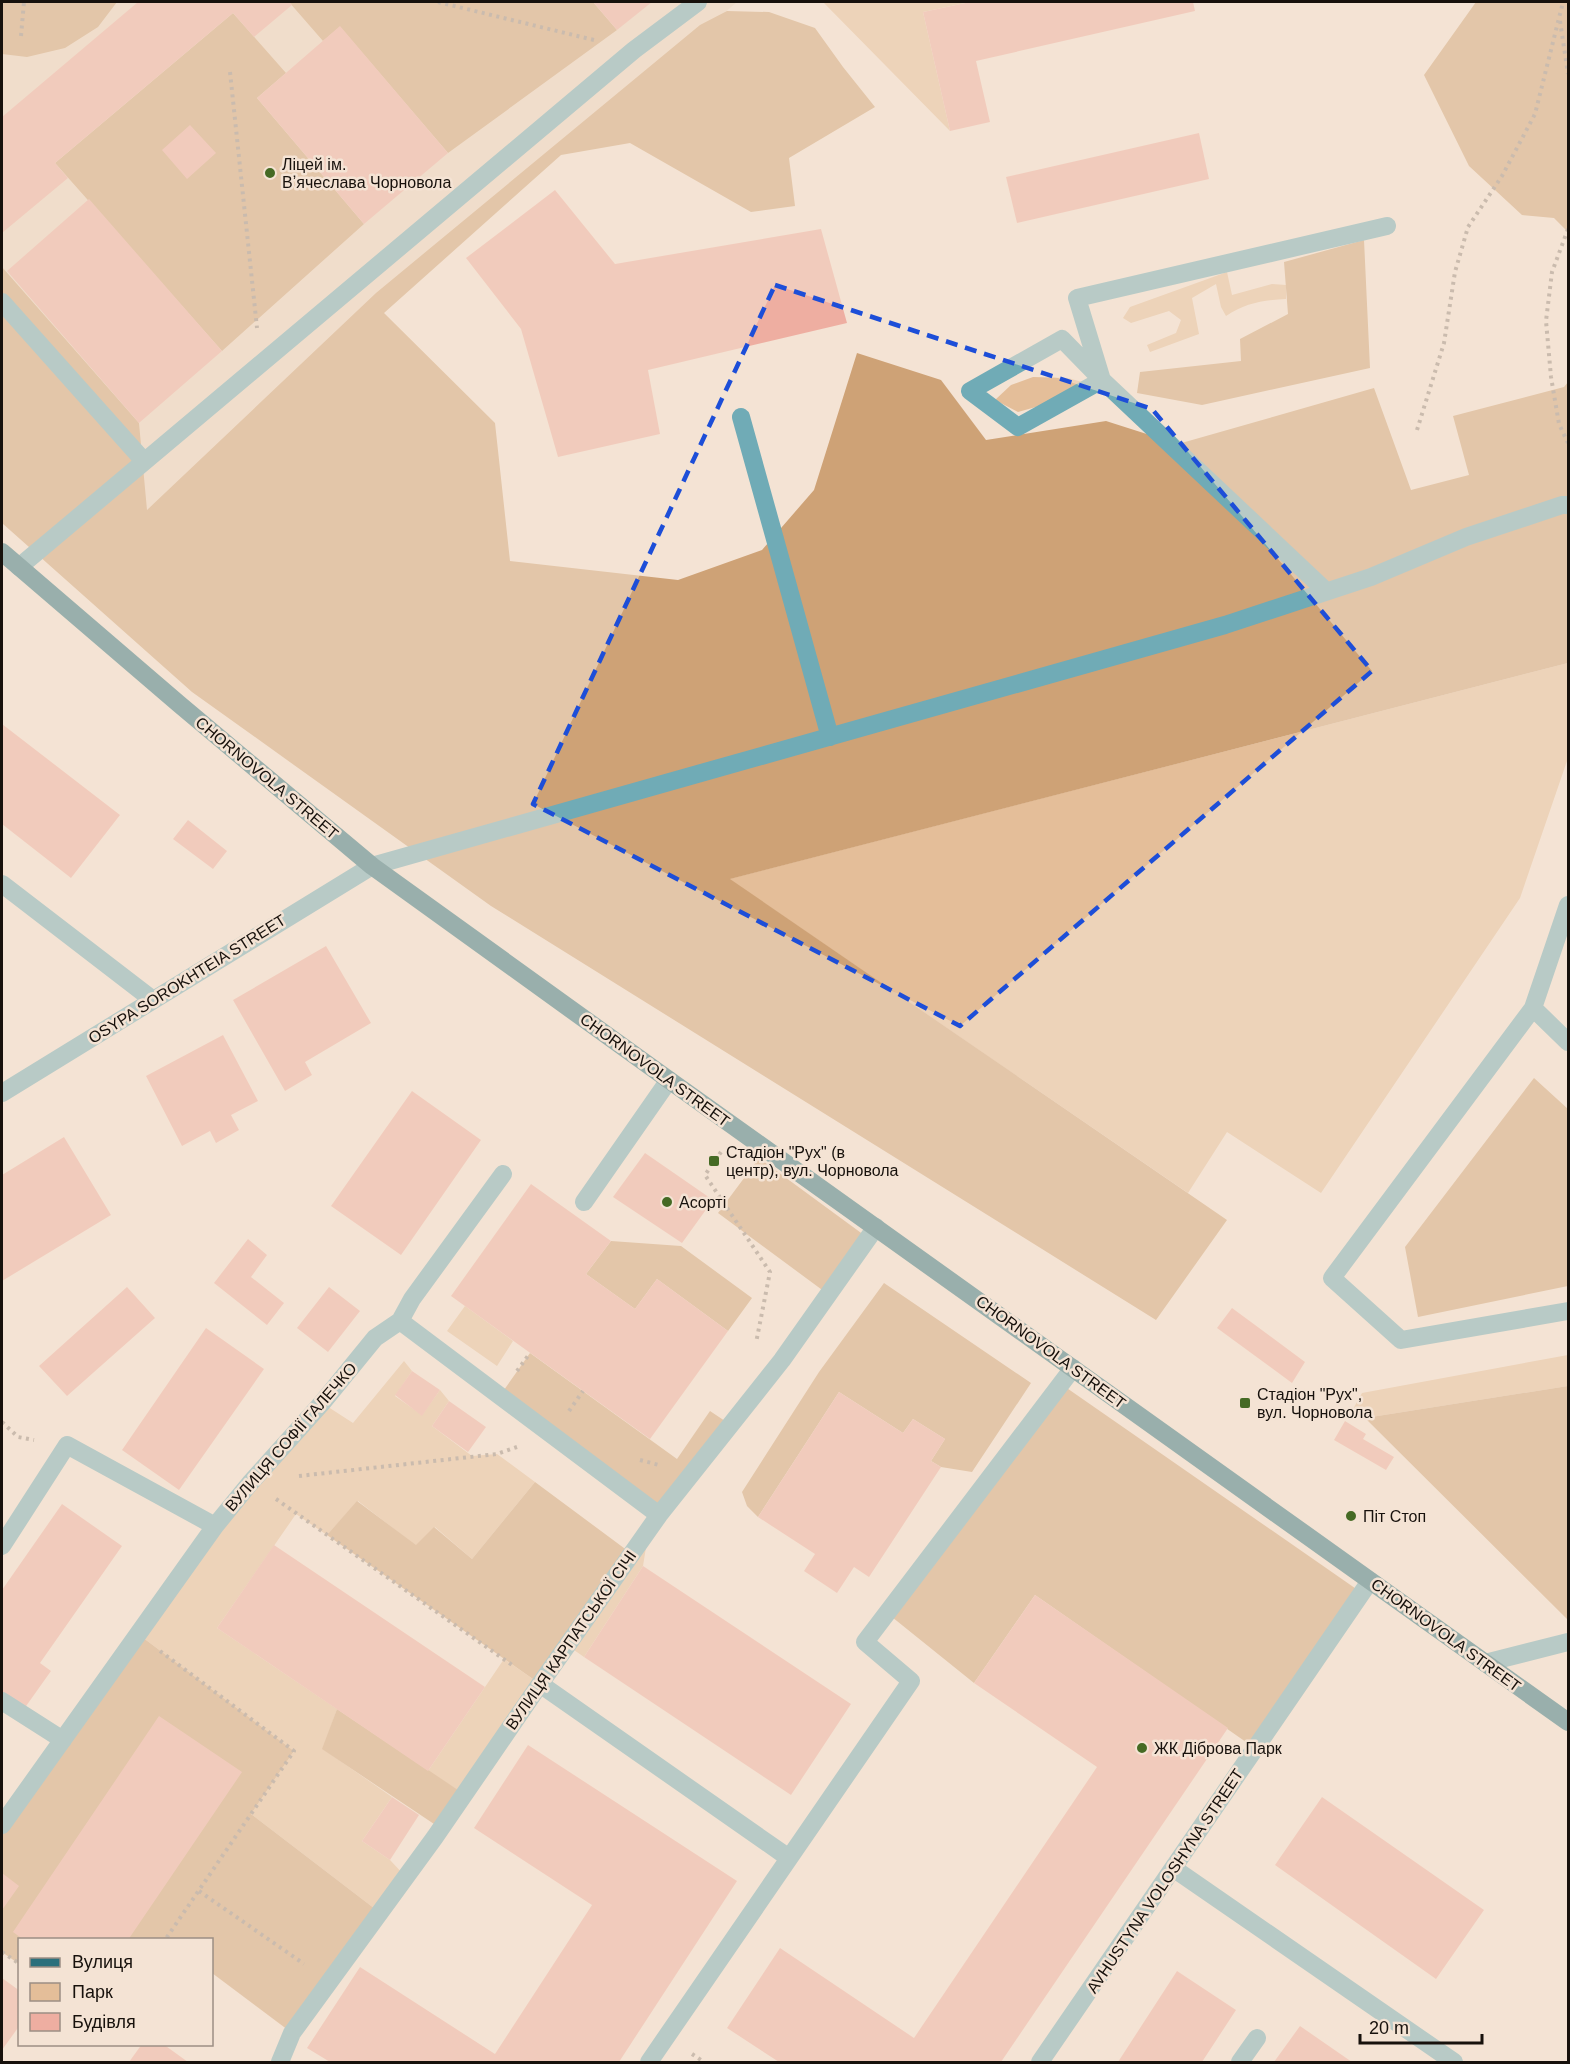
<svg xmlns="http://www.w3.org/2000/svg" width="1570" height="2064" font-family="Arial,sans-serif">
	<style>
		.built { fill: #ecd6c1 }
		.green { fill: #e4be99 }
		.forest { fill: #cea276 }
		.building { fill: #eeaea1 }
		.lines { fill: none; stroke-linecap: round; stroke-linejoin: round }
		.path { stroke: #988b80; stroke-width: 4; stroke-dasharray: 3 4.5; stroke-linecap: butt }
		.minor { stroke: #70abb6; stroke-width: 18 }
		.major { stroke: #2b707c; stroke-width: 18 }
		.marked { fill: none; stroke: #1d4ed8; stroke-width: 4.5; stroke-dasharray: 12 8; stroke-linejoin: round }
		.poi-dot { fill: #456a24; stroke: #f4e3d4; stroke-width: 2 }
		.labels { text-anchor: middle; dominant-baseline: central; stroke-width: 5; stroke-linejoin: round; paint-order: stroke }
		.poi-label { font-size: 16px; fill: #17110c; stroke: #f4e3d4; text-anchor: start }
		.street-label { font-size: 16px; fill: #17110c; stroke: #f4e3d4 }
	</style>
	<rect width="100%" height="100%" fill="#f4e3d4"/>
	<path class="built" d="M2,2H737L147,510L2,344Z"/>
	<path class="green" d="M823,2H970L923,12L950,131Z
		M1227,272L1232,295L1272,284L1286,285V299C1264,300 1245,303 1226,316L1221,307L1216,284L1192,298L1199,334L1150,352L1147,345L1176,333L1181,320L1169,311L1131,323L1123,318L1130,307Z
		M1033,377L1068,378L1082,382L1050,403L1018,412L995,400L1011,385Z
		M1568,663V758L1520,898L1321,1193L1227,1132L1188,1193L729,879Z
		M465,1306L513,1341L497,1366L447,1331Z
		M1568,1355V1386L1365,1418H1348L1362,1393Z
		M404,1361L412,1371L395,1396L422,1415L440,1390L449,1401L432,1426L472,1456L497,1454L535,1482L472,1559L435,1527L416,1546L358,1501L327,1535L296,1514L217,1628L337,1709L323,1749L392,1797L362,1841L390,1860L405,1876L379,1912L251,1814L294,1751L138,1634L322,1403L353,1423Z
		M647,1541L643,1566L584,1657L574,1650Z
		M504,1659L540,1684L464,1794L428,1771Z"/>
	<path class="forest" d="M2,2H117L98,27L65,48L27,57L2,54Z
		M289,2H593L617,30L448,153L340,27L323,41Z
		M1476,2H1568V232L1554,218L1522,215L1469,166L1424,75Z
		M727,11L769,12L815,28L843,67L875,107L789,158L795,206L751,212L630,143L561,155L384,313L495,423L510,561L678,580L762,550L814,490L857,353L941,380L986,440L1106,421L1178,444L1374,388L1411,490L1469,475L1453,416L1564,387L1568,382V663L730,879L1227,1220L1156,1320L491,906L192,692L2,523V267L139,423L147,510L376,293L700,25Z
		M233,13L286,73L257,98L364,224L222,351L55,163Z
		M1364,240L1370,368L1202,405L1137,393L1140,372L1241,361L1240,339L1288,314L1284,262Z
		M1534,1078L1568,1109V1286L1418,1317L1405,1247Z
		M759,1158L868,1238L829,1295L718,1213Z
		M611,1241L681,1246L752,1298L728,1331L657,1279L635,1309L586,1274Z
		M884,1283L1031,1383L972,1472L941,1467L931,1461L945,1439L913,1419L903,1433L839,1392L758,1517L747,1506L742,1492L819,1372Z
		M530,1353L677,1459L710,1411L731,1425L659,1515L499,1397Z
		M1061,1384L1362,1593L1256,1749L1035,1595L974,1683L887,1613Z
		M1568,1386V1620L1365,1418Z
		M535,1482L632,1554L540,1684L327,1535L357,1501L416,1545L434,1527L472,1559Z
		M138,1634L294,1751L251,1814L379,1912L292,2033L212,1973V1940H20L19,1964L2,1952V1825Z
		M337,1709L464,1794L440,1828L322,1749Z"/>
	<path class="building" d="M138,2H289L292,5L254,37L233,13L55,163L68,178L2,233V117Z
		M593,2H652L617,30Z
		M970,2H1193L1195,11L976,61L990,122L950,131L923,12Z
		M340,26L448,153L364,224L257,98Z
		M190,125L216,153L187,179L162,150Z
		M1199,133L1209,179L1017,223L1006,177Z
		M555,190L615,264L821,229L847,323L648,370L660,434L558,457L521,329L466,258Z
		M89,199L222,351L139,423L7,271Z
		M2,724L120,815L71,878L2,824Z
		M188,820L227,851L213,869L173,839Z
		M326,946L371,1023L305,1062L312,1075L285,1091L233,1000Z
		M223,1035L258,1101L231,1115L239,1130L216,1143L210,1131L182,1146L146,1076Z
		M412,1091L481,1140L401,1255L331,1206Z
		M64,1137L111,1215L2,1281V1175Z
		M645,1153L713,1200L682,1243L613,1197Z
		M531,1184L611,1241L586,1274L635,1309L657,1279L728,1331L650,1439L451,1296Z
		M248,1239L267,1255L251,1277L284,1303L267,1325L214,1283Z
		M127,1287L155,1318L67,1396L39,1366Z
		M329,1287L360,1311L328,1352L297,1328Z
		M1232,1308L1305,1362L1292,1383L1217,1328Z
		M206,1328L264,1369L179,1490L122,1450Z
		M412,1371L440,1390L422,1416L395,1395Z
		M839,1392L903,1433L913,1419L945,1439L931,1461L941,1467L869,1577L854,1567L837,1593L804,1571L815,1554L758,1517Z
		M449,1401L486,1427L468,1452L432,1426Z
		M1345,1421L1366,1434L1363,1439L1394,1457L1386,1470L1334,1440Z
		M62,1504L122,1546L40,1663L51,1671L24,1709L2,1693V1590Z
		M274,1545L485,1687L428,1771L217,1628Z
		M643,1566L851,1704L791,1795L584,1657Z
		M1035,1595L1228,1728L1001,2062H779L727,2028L780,1948L914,2038L1097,1767L974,1683Z
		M159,1716L242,1772L128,1940H24L13,1932Z
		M528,1745L737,1881L619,2062H330L307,2048L360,1967L495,2054L592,1905L474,1828Z
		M392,1797L419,1815L390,1860L362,1841Z
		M1322,1797L1484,1910L1436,1979L1275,1865Z
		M2,1873L19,1886L2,1910Z
		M1177,1971L1236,2010L1202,2062H1118Z
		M2,1978L20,1991V2025L2,2050Z
		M1300,2026L1352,2062H1274Z
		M142,2044H163L188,2062H129Z"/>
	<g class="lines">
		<path class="path" d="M438,2L598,41
			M1560,21L1568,74
			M21,36L24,2
			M230,72L257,328
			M1568,229L1552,272L1546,321L1551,377L1559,424L1568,443
			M1417,430L1444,343L1455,272L1468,227L1502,176L1535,114L1563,2
			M721,1152L705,1175L770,1272L756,1343
			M517,1371L530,1353
			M569,1411L583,1391
			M2,1422L18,1437L34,1440
			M640,1460L659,1465
			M299,1476L497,1454L517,1447
			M276,1499L515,1667
			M160,1651L294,1751L165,1940
			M199,1891L304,1964
			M2,1952L20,1964
			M692,2054L704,2062"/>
		<path class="minor" d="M2,302L143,460
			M741,417L830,737
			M19,567L634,50L698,2
			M1326,591L1102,380L1018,427L970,391L1062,339L1102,380L1077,298L1387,226
			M2,884L153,1000
			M1568,905L1533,1008L1568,1042
			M1533,1008L1332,1278L1401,1340L1568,1311
			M2,1093L372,866L1225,625L1371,577L1466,537L1562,505H1568
			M584,1202L669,1080
			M400,1321L412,1299L503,1174
			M2,1546L67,1445L215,1526
			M1485,1663L1568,1642
			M540,1684L789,1858
			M2,1701L63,1740
			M2,1825L215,1526L251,1482L322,1403L375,1338L400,1321L659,1515
			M1173,1868L1454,2062
			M280,2062L292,2033L435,1837L540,1684L659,1515L782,1360L876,1227
			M649,2062L911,1681L865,1642L1073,1368
			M1040,2062L1370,1581
			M1240,2062L1257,2038"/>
		<path class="major" d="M2,552L179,704L372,866L669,1080L1568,1722"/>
	</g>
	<path d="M0 0H1570V2064H0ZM775,285L1152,409L1372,671L960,1026L533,804Z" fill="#f4e3d4" fill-opacity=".55" fill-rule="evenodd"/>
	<path class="marked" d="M775,285L1152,409L1372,671L960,1026L533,804Z"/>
	<g class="poi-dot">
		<circle cx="270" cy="173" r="6"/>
		<rect x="708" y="1155" width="12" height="12" rx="3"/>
		<circle cx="667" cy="1202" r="6"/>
		<rect x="1239" y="1397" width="12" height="12" rx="3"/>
		<circle cx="1351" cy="1516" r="6"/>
		<circle cx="1142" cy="1748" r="6"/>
	</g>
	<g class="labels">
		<g class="poi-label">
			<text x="282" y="164">Ліцей ім.<tspan x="282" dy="18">Вʼячеслава Чорновола</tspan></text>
			<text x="726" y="1152">Стадіон "Рух" (в<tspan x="726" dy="18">центр), вул. Чорновола</tspan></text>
			<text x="679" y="1202">Асорті</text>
			<text x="1257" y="1394">Стадіон "Рух",<tspan x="1257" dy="18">вул. Чорновола</tspan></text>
			<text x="1363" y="1516">Піт Стоп</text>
			<text x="1154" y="1748">ЖК Діброва Парк</text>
		</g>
		<g class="street-label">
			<text transform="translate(267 778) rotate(40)">CHORNOVOLA STREET</text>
			<text transform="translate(187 979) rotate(-32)">OSYPA SOROKHTEIA STREET</text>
			<text transform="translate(655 1070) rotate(36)">CHORNOVOLA STREET</text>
			<text transform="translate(1051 1352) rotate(36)">CHORNOVOLA STREET</text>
			<text transform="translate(291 1437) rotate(-49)">ВУЛИЦЯ СОФІЇ ГАЛЕЧКО</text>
			<text transform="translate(1446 1635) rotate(36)">CHORNOVOLA STREET</text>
			<text transform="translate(571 1640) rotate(-55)">ВУЛИЦЯ КАРПАТСЬКОЇ СІЧІ</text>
			<text transform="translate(1165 1881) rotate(-56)">AVHUSTYNA VOLOSHYNA STREET</text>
		</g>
	</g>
	<rect width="1570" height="2064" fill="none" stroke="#17110c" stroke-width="6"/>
	<rect x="18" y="1938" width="195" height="108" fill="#f4e3d4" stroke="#9c8f84" stroke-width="1.5"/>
	<rect x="30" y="1958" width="30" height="9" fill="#2b707c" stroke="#9c8f84" stroke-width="1.5"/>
	<text x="72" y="1968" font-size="18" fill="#17110c">Вулиця</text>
	<rect x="30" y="1983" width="30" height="18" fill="#e4be99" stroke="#9c8f84" stroke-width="1.5"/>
	<text x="72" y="1998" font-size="18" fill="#17110c">Парк</text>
	<rect x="30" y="2013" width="30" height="18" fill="#eeaea1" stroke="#9c8f84" stroke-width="1.5"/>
	<text x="72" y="2028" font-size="18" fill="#17110c">Будівля</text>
	<path d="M1360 2034v9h122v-9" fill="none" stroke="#17110c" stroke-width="3"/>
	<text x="1369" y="2034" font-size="18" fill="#17110c" stroke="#f4e3d4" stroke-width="4.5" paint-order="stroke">20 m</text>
</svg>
